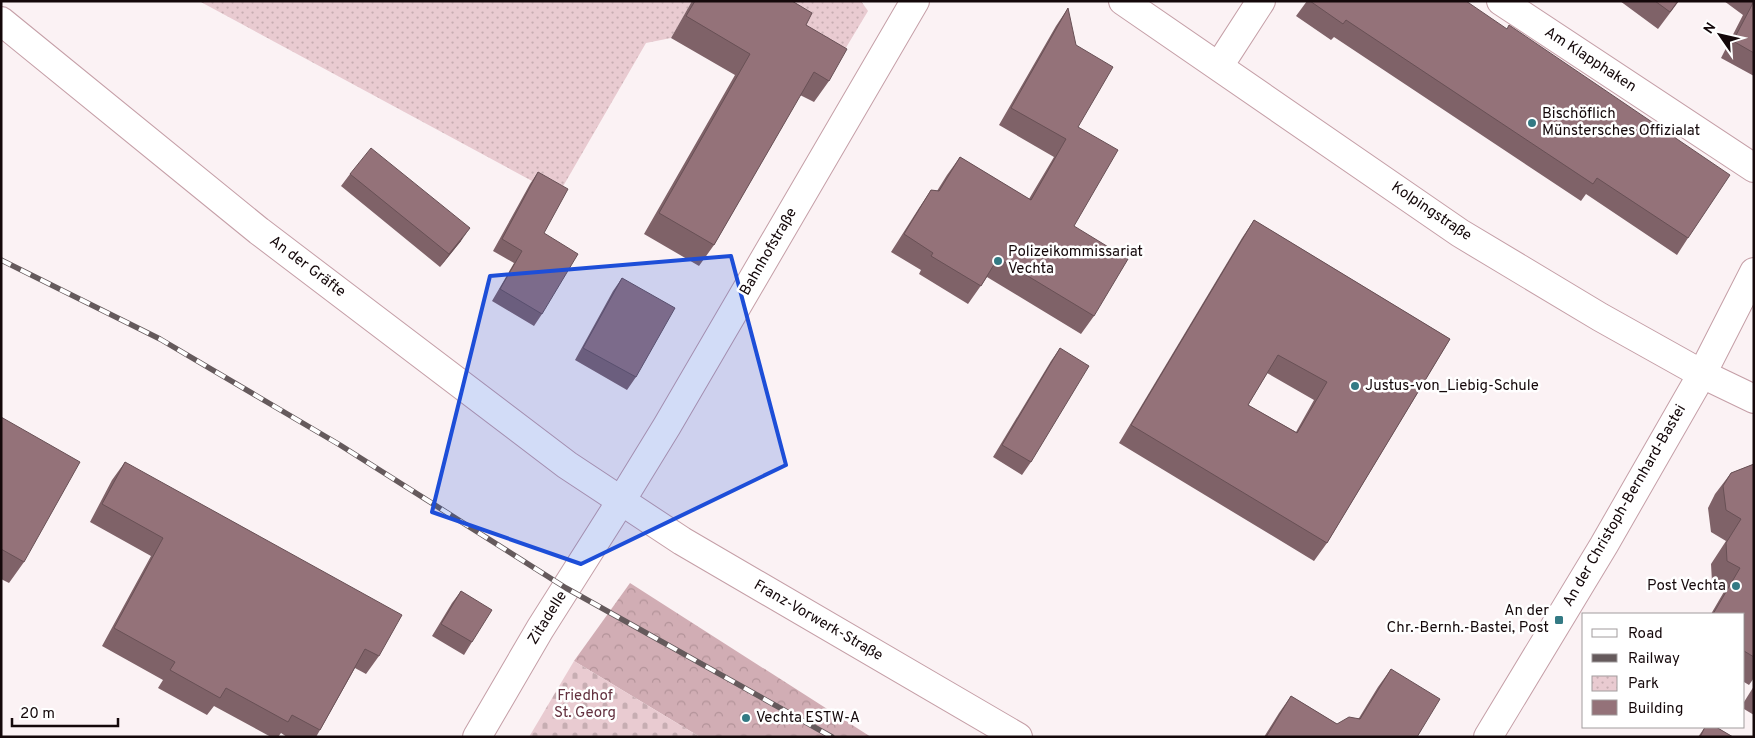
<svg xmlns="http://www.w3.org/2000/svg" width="1755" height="738" font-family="Overpass,sans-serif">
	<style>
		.forest { fill: url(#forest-crowns) }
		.cemetery { fill: url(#cemetery-stones) }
		.park { fill: url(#park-dots) }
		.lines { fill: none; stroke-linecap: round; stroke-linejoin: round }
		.minor-casing { stroke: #c59fa7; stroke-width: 30 }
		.tertiary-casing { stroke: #c59fa7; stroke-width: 30 }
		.secondary-casing { stroke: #c59fa7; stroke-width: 30 }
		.minor { stroke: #fff; stroke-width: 28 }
		.tertiary { stroke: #fff; stroke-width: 28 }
		.secondary { stroke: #fff; stroke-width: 28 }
		.rail-casing { stroke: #655a5c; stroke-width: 5.5 }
		.rail { stroke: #fff; stroke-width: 4; stroke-dasharray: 11; stroke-linecap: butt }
		.wall { fill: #7f6268; fill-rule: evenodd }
		.shaded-wall { fill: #685055 }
		.building { fill: #947279; stroke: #685055; fill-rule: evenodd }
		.marked { fill: #1d4ed8; fill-opacity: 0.2; stroke: #1d4ed8; stroke-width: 4; stroke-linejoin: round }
		.poi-dot { fill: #337a84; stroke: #fff; stroke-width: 2 }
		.labels { text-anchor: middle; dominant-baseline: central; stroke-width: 5; stroke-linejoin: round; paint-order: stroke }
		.street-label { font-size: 15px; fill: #14080a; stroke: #fff }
		.poi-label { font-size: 15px; fill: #14080a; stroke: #fff; text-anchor: start }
		.park-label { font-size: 15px; fill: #63313f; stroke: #fff }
	</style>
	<defs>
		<pattern id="forest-crowns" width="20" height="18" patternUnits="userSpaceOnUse" patternTransform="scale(1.25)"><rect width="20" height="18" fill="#d1adb4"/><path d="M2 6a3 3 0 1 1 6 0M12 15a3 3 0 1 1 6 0" fill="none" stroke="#b39399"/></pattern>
		<pattern id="cemetery-stones" width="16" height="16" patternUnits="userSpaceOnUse" patternTransform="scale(1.25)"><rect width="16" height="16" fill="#e9cbd1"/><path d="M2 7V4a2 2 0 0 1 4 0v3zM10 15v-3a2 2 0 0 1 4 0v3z" fill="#c7adb2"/></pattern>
		<pattern id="park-dots" width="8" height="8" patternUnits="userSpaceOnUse" patternTransform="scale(1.25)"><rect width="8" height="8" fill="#e9cbd1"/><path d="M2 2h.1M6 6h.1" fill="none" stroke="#c7adb2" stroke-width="1.8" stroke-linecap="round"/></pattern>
	</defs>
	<rect width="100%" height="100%" fill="#fbf2f4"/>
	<path class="forest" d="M630,583L871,737H700L574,661Z"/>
	<path class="cemetery" d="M574,661L700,737H529Z"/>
	<path class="park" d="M199,1H692L671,38L646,43L558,195Z
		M739,1H861L868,11L832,71Z"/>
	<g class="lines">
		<defs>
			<path id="minor" d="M1501,1L1754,168
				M1219,66L1261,1
				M477,737L540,629L621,501
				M1488,737L1604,545L1702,374L1754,272"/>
			<path id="tertiary" d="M1123,1L1460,233L1600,317L1702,374L1754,399
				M621,501L667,426L915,1"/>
			<path id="secondary" d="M1,21L259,231L567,465L682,541L1018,737"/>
		</defs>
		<use href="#minor" class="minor-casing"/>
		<use href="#tertiary" class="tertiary-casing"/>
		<use href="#secondary" class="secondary-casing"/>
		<use href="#minor" class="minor"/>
		<use href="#tertiary" class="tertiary"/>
		<use href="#secondary" class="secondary"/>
		<defs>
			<path id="rail" d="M1,260L160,339L340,445L566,588L832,737"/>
		</defs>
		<use href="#rail" class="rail-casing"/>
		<use href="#rail" class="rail"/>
	</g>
	<path class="wall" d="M692,1H792L806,25L829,81L814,102L800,95L714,245L699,266L644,234L735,75L671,38Z
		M1307,1H1466L1688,238L1677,255L1586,194L1581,201L1334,37L1331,40L1296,16Z
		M1620,1H1679L1658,29Z
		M1724,1H1754V76L1721,58L1743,15Z
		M1068,8L1078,127L1074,226L1094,316L1081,334L987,277L968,304L919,274L921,270L891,252L919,208L931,190L937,191L947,175L960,157L1029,199L1054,157L999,125L1056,26Z
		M538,172L544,233L542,314L534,326L492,301L514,263L493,251L530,184Z
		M350,174L461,241L440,267L341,186Z
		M1254,220L1450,339L1327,543L1314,561L1119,443L1242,238ZM1267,373L1314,400L1296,432L1248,405Z
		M622,278L636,377L627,390L575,360L613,291Z
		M1060,348L1031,462L1022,475L993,457L1051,361Z
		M1,417L24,562L9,583L1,579Z
		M125,462L379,656L366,674L355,668L320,730L316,737H287L281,733L278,737H271L214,706L207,715L158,688L163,680L102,646L151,556L90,522L112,480Z
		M1754,464V678L1749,685L1744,682V614H1711L1725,590L1712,582L1711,564L1726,541L1711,532L1708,508L1715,494L1731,473Z
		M461,591L472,642L464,655L432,636L452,603Z
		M1391,669L1417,737H1264L1279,713L1291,696L1337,724L1359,718L1378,687Z
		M1754,686V715L1744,709V702Z
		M1705,727H1716L1733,737H1698Z"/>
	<path class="shaded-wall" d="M470,228L461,241L440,267L449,254Z"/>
	<path class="building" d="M695,1H792L812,13L806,25L847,49L829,81L814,72L714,245L659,213L750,54L686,16Z
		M1310,1H1466L1507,29L1509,25L1730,175L1688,238L1597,178L1593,184L1346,20L1343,24Z
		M1655,1H1678L1670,12Z
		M1754,1V53L1733,41Z
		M1068,8L1076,45L1113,67L1078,127L1118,150L1074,226L1128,259L1094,316L998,258L981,286L931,256L933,253L904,234L931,190L939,191L960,157L1031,200L1066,139L1011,108Z
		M371,148L470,228L449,254L350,174Z
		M538,172L568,189L544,233L578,254L542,314L500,289L522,251L502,239Z
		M1254,220L1450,339L1327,543L1131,425ZM1278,355L1327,382L1297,433L1248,405Z
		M622,278L675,308L636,377L583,348Z
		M1060,348L1089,366L1031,462L1002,445Z
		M1,417L80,462L24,562L1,549Z
		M125,462L402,615L379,656L365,649L320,730L292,715L288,722L226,688L220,698L170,670L175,662L114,628L163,538L102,504Z
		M1754,464V657L1744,651V614H1713L1740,568L1727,561L1726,543L1741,519L1726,510L1723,486L1731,473Z
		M461,591L492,610L472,642L441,624Z
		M1391,669L1440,699L1417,737H1266L1291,696L1337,724L1349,717L1360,719Z
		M1705,727H1716L1733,737H1700Z"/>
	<path class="marked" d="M731,256L786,465L581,564L432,512L490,276Z"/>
	<g class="poi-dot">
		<circle cx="1532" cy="123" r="5"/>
		<circle cx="998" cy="261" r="5"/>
		<circle cx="1355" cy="386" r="5"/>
		<circle cx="1736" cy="586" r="5"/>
		<rect x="1554" y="615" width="10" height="10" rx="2.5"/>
		<circle cx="746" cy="718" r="5"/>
	</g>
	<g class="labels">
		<g class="street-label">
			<text transform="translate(1590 60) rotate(33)">Am Klapphaken</text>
			<text transform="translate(1431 212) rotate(34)">Kolpingstraße</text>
			<text transform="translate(769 252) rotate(-60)">Bahnhofstraße</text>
			<text transform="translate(307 267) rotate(37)">An der Gräfte</text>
			<text transform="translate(1625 506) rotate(-60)">An der Christoph-Bernhard-Bastei</text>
			<text transform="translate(548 618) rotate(-58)">Zitadelle</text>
			<text transform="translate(818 621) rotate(30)">Franz-Vorwerk-Straße</text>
		</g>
		<g class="poi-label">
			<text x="1542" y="114">Bischöflich<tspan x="1542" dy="17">Münstersches Offizialat</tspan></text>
			<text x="1008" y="252">Polizeikommissariat<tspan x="1008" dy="17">Vechta</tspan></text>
			<text x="1365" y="386">Justus-von_Liebig-Schule</text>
			<text x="1726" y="586" text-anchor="end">Post Vechta</text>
			<text x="1549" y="611" text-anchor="end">An der<tspan x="1549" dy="17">Chr.-Bernh.-Bastei, Post</tspan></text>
			<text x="756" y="718">Vechta ESTW-A</text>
		</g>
		<g class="park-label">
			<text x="585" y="696">Friedhof<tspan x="585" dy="17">St. Georg</tspan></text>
		</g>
	</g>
	<rect width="1755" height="738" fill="none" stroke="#14080a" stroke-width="5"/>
	<rect x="1582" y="613" width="162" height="115" fill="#ffffff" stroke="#a19c9d"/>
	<rect x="1592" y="629" width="25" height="8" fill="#ffffff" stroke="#a19c9d"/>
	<text x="1628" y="638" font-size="15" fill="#14080a">Road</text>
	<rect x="1592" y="654" width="25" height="8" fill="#655a5c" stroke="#a19c9d"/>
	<text x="1628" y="663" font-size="15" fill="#14080a">Railway</text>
	<rect x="1592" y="676" width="25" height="15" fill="url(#park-dots)" stroke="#a19c9d"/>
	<text x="1628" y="688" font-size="15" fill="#14080a">Park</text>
	<rect x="1592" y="700" width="25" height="15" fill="#947279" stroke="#a19c9d"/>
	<text x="1628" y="713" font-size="15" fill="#14080a">Building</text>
	<g transform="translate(1720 35) rotate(304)" stroke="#ffffff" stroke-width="4" paint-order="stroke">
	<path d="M0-4L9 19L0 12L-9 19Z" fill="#14080a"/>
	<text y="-8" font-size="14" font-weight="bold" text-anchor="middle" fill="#14080a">N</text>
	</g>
	<path d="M12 718v8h106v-8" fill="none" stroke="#14080a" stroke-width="2.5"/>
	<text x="20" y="718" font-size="15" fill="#14080a" stroke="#ffffff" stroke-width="4" paint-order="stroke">20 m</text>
</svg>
